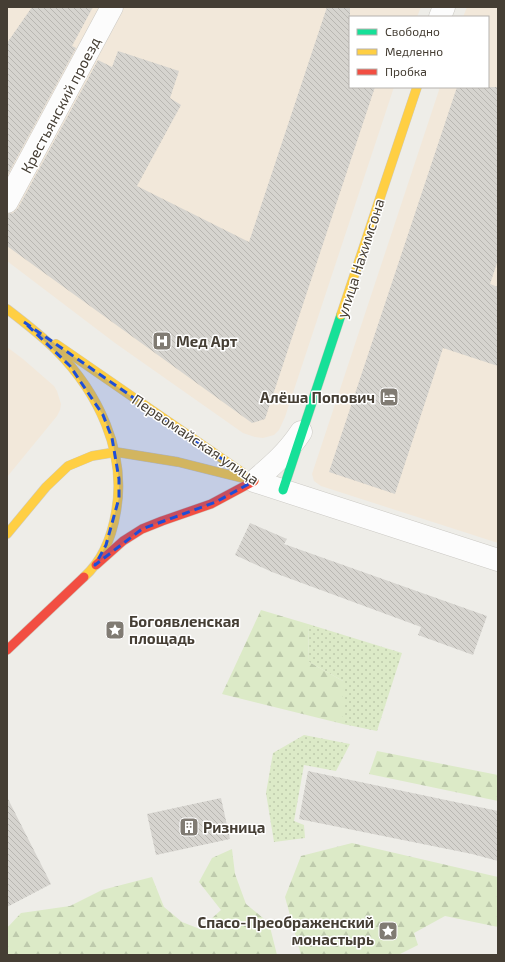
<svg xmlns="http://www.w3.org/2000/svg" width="505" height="962" font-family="'Exo 2',sans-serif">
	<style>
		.commercial { fill: #f2e8da }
		.grass { fill: url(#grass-dots) }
		.forest { fill: url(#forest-firs) }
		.building { fill: url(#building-back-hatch) }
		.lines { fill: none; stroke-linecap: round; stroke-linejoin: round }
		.street-casing { stroke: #cbc9c4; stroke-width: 23 }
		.fast-casing { stroke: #cecabf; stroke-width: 10 }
		.slow-casing { stroke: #cecabf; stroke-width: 10 }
		.jam-casing { stroke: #cecabf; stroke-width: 10 }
		.street { stroke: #fcfcfc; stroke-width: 22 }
		.fast { stroke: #16e098; stroke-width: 9 }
		.slow { stroke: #ffcf43; stroke-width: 9 }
		.jam { stroke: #f24e42; stroke-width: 9 }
		.marked { fill: #1d4ed8; fill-opacity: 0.2; stroke: #1d4ed8; stroke-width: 3; stroke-dasharray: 8 5; stroke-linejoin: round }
		.labels { text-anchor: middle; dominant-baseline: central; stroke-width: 3; stroke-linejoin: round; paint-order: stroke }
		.street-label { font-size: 15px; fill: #453e34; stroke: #fff }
		.poi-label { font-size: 15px; font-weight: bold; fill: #453e34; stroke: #fff; text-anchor: start }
	</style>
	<defs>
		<pattern id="grass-dots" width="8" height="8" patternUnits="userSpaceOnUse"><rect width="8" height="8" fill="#dceac7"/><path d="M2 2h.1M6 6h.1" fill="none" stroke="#becaac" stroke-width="1.8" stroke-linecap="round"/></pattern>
		<pattern id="forest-firs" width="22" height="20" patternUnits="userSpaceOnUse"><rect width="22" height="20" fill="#dceac7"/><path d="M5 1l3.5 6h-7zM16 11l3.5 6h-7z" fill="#becaac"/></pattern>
		<pattern id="building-back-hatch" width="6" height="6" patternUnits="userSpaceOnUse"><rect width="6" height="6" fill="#d6d4cf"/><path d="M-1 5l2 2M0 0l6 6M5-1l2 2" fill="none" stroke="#b9b7b2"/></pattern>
	</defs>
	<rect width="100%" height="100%" fill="#eeede8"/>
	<path class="commercial" d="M7,7H421L417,17H350V87H394L285,417L279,430L274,435L263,438L255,437L243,433L115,343L7,261Z
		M467,7H498V543L321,486L314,481L312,474L440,87H488V17H463Z
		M7,347L23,359L54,386L57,391L61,404L60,410L57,416L7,477Z"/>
	<path class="grass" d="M308,624L402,653L377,731L343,724V681L309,662Z
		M304,735L350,744L336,771L304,765L294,821L304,825L305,838L274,842L266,793L273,753Z"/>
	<path class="forest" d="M261,610L308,624L309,662L343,681V724L222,694Z
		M377,751L498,775V801L369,774Z
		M352,843L498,877V927L445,916L414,933L418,945L398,955H301L285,897L301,856Z
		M232,849L235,874L246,904L269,923L277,955H7V928L21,913L70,906L102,890L152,877L164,907L182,922L200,929L221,910L199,882L212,858Z"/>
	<path class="building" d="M32,7H93L72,46L76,48L7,176V43Z
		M327,7H350V87H375L265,419L252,423L7,246V214L13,213L18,208L98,60L112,67L118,51L179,71L170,98L181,105L137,186L249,242Z
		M457,87H498V260L490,284L498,287V366L443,348L395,494L329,472Z
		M250,523L287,539L284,544L487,616L473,655L418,635L421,627L272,572L235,555Z
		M308,771L498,811V861L472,854L299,819Z
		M7,797L51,884L7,907Z
		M221,798L230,839L156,855L147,814Z"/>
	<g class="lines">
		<defs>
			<path id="street" d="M440,17L444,7
				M7,202L112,7
				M254,481L498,560
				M254,481C272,466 288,452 301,432"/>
			<path id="fast" d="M283,490L341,315"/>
			<path id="slow" d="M7,309C24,322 41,335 56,350C98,392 127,452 116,512C112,536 102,561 84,577
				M341,315L417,87
				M56,344L243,473
				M7,534L46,487L68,466L92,456L116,452L178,462L254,481"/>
			<path id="jam" d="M96,565L123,541L142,529L162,521L211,504L254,481
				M7,650L84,577"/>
		</defs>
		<use href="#street" class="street-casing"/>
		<use href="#fast" class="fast-casing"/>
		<use href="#slow" class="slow-casing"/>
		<use href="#jam" class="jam-casing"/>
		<use href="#street" class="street"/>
		<use href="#fast" class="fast"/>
		<use href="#slow" class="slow"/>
		<use href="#jam" class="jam"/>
	</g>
	<path class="marked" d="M24,322L254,481L216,502L142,529L95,565L106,545L119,498V479L112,438L103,415L70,366Z"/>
	<defs>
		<symbol id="hospital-square" viewBox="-11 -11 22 22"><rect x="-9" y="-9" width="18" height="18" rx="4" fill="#807b73" stroke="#fff"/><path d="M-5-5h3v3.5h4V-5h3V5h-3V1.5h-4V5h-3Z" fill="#fff"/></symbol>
		<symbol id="hotel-square" viewBox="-11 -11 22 22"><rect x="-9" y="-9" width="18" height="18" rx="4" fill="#807b73" stroke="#fff"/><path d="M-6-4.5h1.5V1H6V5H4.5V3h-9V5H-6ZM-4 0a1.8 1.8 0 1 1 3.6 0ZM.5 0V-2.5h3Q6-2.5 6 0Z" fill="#fff"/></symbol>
		<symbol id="sight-square" viewBox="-11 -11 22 22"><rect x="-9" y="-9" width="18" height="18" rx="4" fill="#807b73" stroke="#fff"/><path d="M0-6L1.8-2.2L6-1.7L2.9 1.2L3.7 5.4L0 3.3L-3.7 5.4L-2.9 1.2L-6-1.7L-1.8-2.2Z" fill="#fff"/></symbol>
		<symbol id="building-square" viewBox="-11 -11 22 22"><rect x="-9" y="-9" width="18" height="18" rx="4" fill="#807b73" stroke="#fff"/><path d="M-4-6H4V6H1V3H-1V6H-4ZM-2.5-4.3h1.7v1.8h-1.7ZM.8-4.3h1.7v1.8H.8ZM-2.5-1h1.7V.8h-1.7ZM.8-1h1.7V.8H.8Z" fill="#fff"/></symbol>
	</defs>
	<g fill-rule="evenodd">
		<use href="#hospital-square" x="151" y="330" width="22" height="22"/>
		<use href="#hotel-square" x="378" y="386" width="22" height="22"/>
		<use href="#sight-square" x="104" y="619" width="22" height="22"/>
		<use href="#building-square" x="178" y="816" width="22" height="22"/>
		<use href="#sight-square" x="377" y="920" width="22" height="22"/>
	</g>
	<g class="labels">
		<g class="street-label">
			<text transform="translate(60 105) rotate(-62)">Крестьянский проезд</text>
			<text transform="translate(360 258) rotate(-72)">улица Нахимсона</text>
			<text transform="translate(196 439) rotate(34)">Первомайская улица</text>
		</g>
		<g class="poi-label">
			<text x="176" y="341">Мед Арт</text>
			<text x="375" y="397" text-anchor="end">Алёша Попович</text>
			<text x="129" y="621">Богоявленская<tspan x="129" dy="17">площадь</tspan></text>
			<text x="203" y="827">Ризница</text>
			<text x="374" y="922" text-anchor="end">Спасо-Преображенский<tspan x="374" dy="17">монастырь</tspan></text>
		</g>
	</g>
	<rect width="505" height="962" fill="none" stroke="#453e34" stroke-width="16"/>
	<rect x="349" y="16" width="140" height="72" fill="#ffffff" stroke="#b5b2ae"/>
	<rect x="357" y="29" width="20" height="6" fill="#16e098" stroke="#b5b2ae"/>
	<text x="385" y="36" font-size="12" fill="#453e34">Свободно</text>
	<rect x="357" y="49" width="20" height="6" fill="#ffcf43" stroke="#b5b2ae"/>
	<text x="385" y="56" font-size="12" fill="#453e34">Медленно</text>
	<rect x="357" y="69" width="20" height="6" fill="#f24e42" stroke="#b5b2ae"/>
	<text x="385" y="76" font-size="12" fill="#453e34">Пробка</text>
</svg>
